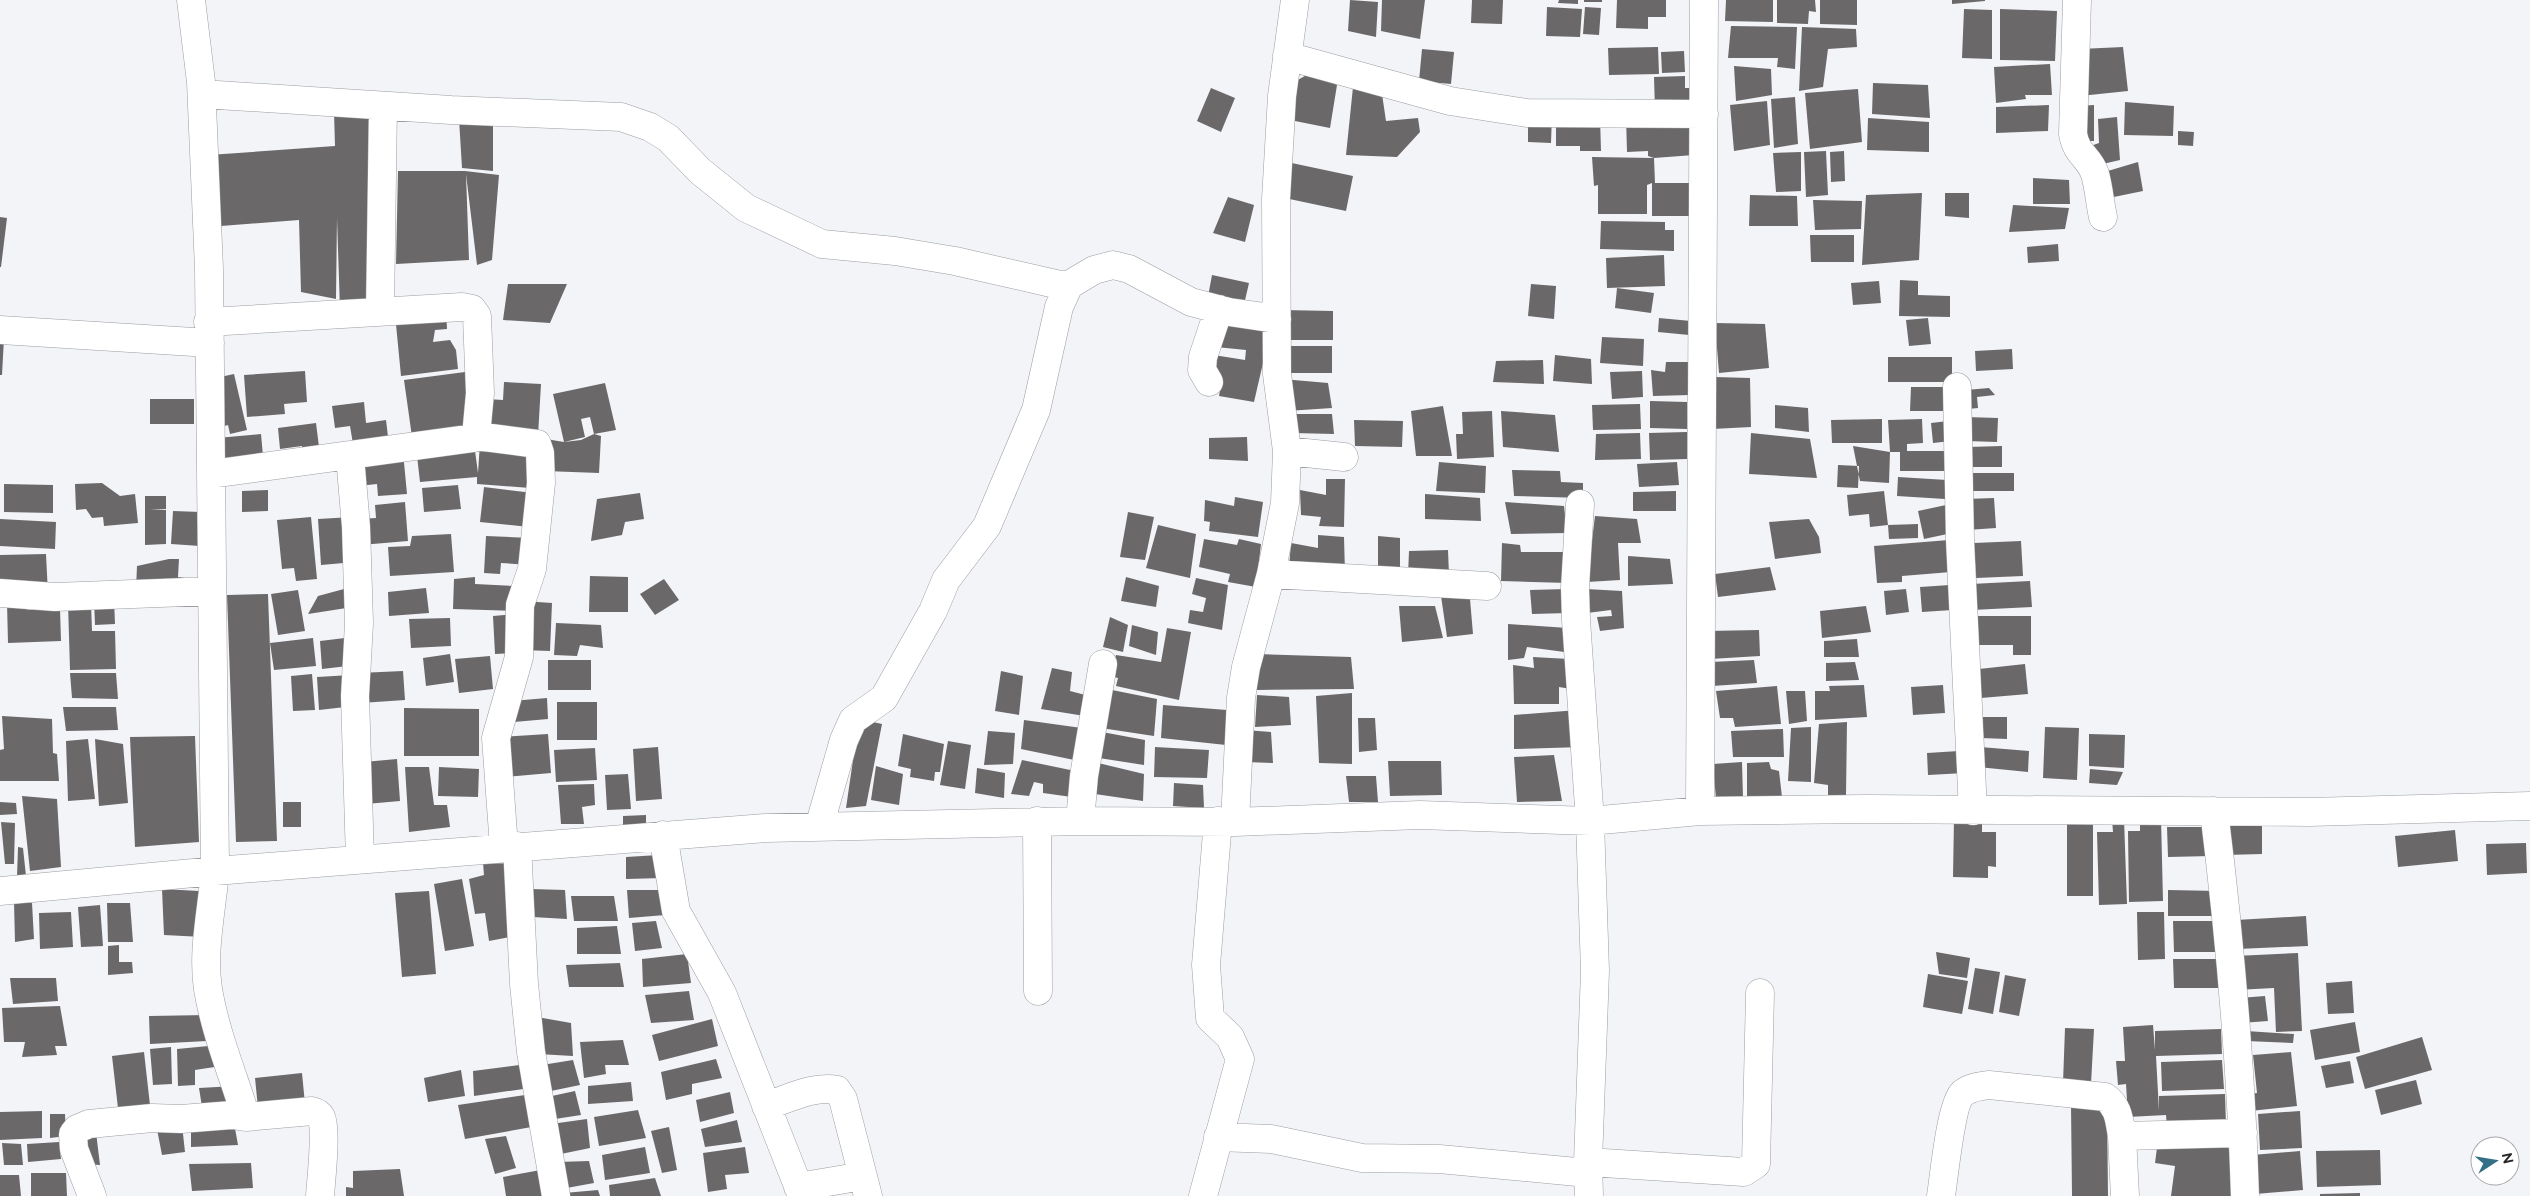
<svg xmlns="http://www.w3.org/2000/svg" width="2530" height="1196" font-family="Raleway,sans-serif">
	<style>
		.building { fill: #6b6869; fill-rule: evenodd }
		.lines { fill: none; stroke-linecap: round; stroke-linejoin: round }
		.minor-casing { stroke: #9b9da0; stroke-width: 29 }
		.minor { stroke: #fff; stroke-width: 28 }
	</style>
	<rect width="100%" height="100%" fill="#f3f4f8"/>
	<path class="building" d="M1350,0L1378,2L1376,37L1348,31Z
		M1382,0H1425L1420,39L1381,31Z
		M1472,0H1503L1502,24L1471,23Z
		M1559,0H1578V4L1558,3Z
		M1584,0H1602V2H1584Z
		M1617,0H1666V17H1648V29L1616,28Z
		M1726,0H1773V22L1725,21Z
		M1777,0H1815L1816,12L1809,11L1808,24L1777,23Z
		M1820,0H1857V25L1820,24Z
		M1952,0H1985V1L1952,4Z
		M1547,7L1582,9L1580,37L1546,36Z
		M1585,7L1601,8L1599,35L1583,34Z
		M1964,9L1992,10V59L1962,58Z
		M2000,9L2057,11L2055,61L2000,60Z
		M1731,26L1797,27L1795,69L1777,67L1778,58H1728Z
		M1802,27L1856,29L1857,47L1828,49L1823,87L1799,91Z
		M1658,47L1659,74L1609,75L1608,48Z
		M2123,47L2128,91L2080,96V49Z
		M1422,49L1454,52L1451,84L1419,81Z
		M1684,51L1685,72L1662,73L1661,52Z
		M2050,64L2052,95H2025L2026,99L1996,103L1994,67Z
		M1734,66L1771,69L1772,95L1736,101Z
		M1312,72L1337,85L1330,128L1290,120L1287,86Z
		M1685,76V88H1693L1694,103L1655,111L1654,77Z
		M1873,83L1928,85L1930,118L1872,114Z
		M1353,87L1382,94L1386,121L1418,118L1420,132L1397,157L1346,155Z
		M1211,88L1235,98L1221,132L1197,121Z
		M1858,89L1862,142L1810,149L1805,93Z
		M1795,97L1798,144L1774,148L1771,99Z
		M1767,101L1770,145L1734,151L1730,105Z
		M2125,102L2174,106L2173,136L2124,135Z
		M2049,105L2048,131L1996,133V107Z
		M2094,105V141H2078V106Z
		M379,109L377,309L340,310L337,218L336,299L301,292L299,220L208,227L209,155L335,146L334,112Z
		M493,115V171L462,168L459,119Z
		M1552,115L1551,143L1528,142V121Z
		M1693,115L1694,155L1654,158L1648,156V151L1627,152L1626,117Z
		M1556,116L1600,117L1601,151H1580V146H1556Z
		M2117,117L2120,160L2094,166L2085,148L2099,143L2098,119Z
		M1868,118L1929,122V152L1867,150Z
		M2178,131L2194,132L2193,146L2178,145Z
		M1826,151L1828,195L1806,197L1804,152Z
		M1844,151L1845,181L1831,182L1830,152Z
		M1801,152V191L1776,192L1773,153Z
		M1592,157L1654,158L1655,183H1694L1695,216H1652V183L1647,185V214H1598V185L1594,186Z
		M1287,162L1353,176L1346,211L1280,197Z
		M2138,162L2143,191L2104,199L2101,173Z
		M398,171H465L499,175L492,260L477,265L466,174L469,260L396,264Z
		M2033,178L2069,180L2070,204H2033Z
		M1922,193L1919,260L1862,265L1866,195Z
		M1945,193H1969V218L1945,216Z
		M1750,195L1797,196L1798,226H1749Z
		M1228,197L1254,205L1245,242L1213,233Z
		M1813,200L1862,201L1861,229L1815,230Z
		M2013,205L2069,208L2065,229L2009,232Z
		M0,217L7,218L1,267H0Z
		M1601,221L1665,222V230H1674V251L1600,249Z
		M1810,235H1854V262H1811Z
		M2058,244L2059,261L2028,263L2027,247Z
		M1664,255L1665,286L1607,288L1606,258Z
		M1212,275L1249,283L1243,309L1207,302Z
		M1900,280L1918,281V295L1950,296V317L1899,316Z
		M1879,281L1881,303L1853,305L1851,283Z
		M508,284H567L550,323L503,320Z
		M1531,284L1556,286L1554,319L1528,316Z
		M1617,288L1654,293L1651,313L1615,308Z
		M446,309L447,329L435,330L433,342L450,340L456,350L458,369L401,376L395,314Z
		M1282,310L1333,311V340H1283Z
		M1659,318L1691,321L1689,335L1658,332Z
		M1928,318L1931,344L1909,346L1906,320Z
		M1219,319L1267,324L1263,363L1254,402L1219,396L1220,390L1198,387L1195,352L1245,360L1246,350L1216,347Z
		M1715,323L1765,324L1769,368L1719,373Z
		M0,337L4,338L2,375H0Z
		M1602,337L1644,339L1643,366L1600,363Z
		M1286,346H1332V373H1286Z
		M2012,349L2013,369L1976,371L1975,351Z
		M1555,355L1591,359L1592,384L1553,381Z
		M1888,357H1952V382H1888Z
		M1543,360L1544,384L1493,382L1496,361Z
		M1666,362H1690V395L1653,396L1651,370L1665,372Z
		M305,371L307,402L284,404L285,414L247,417L244,375Z
		M1642,371L1643,397L1612,399L1610,372Z
		M465,372L473,436L413,444L404,380Z
		M234,374L247,430L230,434L228,425L221,427L211,379Z
		M1715,377L1750,378L1751,427L1712,429Z
		M1282,379L1328,383L1332,408L1287,411Z
		M504,382L541,384L538,436L485,433L487,399L503,400Z
		M605,383L616,430L594,434L601,436L599,473L545,471L546,439L564,442L553,394ZM590,417L594,434L581,440L564,442L585,437L581,419Z
		M1911,387H1947L1946,411H1910Z
		M1989,388L1995,395L1977,397L1978,408L1968,409L1966,390Z
		M150,399H194V424H150Z
		M1650,401L1687,402V429L1650,428Z
		M364,402L366,423L386,420L389,445L354,450L350,426L335,428L332,406Z
		M1640,404L1641,429L1593,430L1592,405Z
		M1775,405L1808,408L1809,432L1775,428Z
		M1443,406L1452,456H1416L1411,411Z
		M1492,411L1494,457L1457,459L1456,434H1463L1462,412Z
		M1501,411L1555,415L1559,452L1503,447Z
		M1288,414H1332L1334,434L1293,433Z
		M1966,417L1998,418L1997,442L1966,441Z
		M1882,419V443H1832L1831,420Z
		M1922,419L1923,443L1907,444V451H1950V471H1900V452H1890L1888,420Z
		M1354,420L1403,421L1402,447L1355,446Z
		M1948,421L1951,441L1933,443L1931,423Z
		M316,423L320,455L303,457L302,446L280,449L278,428Z
		M1687,432V459L1650,460L1649,433Z
		M1640,433L1641,459L1595,460L1596,434Z
		M1751,433L1810,439L1817,478L1749,474Z
		M261,434L264,467L220,471L217,438Z
		M1247,437L1248,461L1209,459V438Z
		M480,443L532,447L530,488L477,484V477L420,482L417,456L475,451L478,473Z
		M1853,446L1890,452L1889,483L1860,481Z
		M2002,446V467H1968V447Z
		M403,452L407,494L378,496L377,484L358,486L355,457Z
		M1439,462L1486,466L1485,493L1436,491Z
		M1677,462L1679,485L1639,487L1637,464Z
		M1838,465L1859,466L1858,488L1837,487Z
		M1512,470L1560,471L1561,482L1583,483V498L1514,496Z
		M1967,473H2014V491H1967Z
		M1898,477L1947,480L1945,499L1897,496Z
		M1326,479H1345L1344,527L1319,526L1321,517L1301,515L1300,490L1326,495Z
		M102,483L120,496L135,494L138,523L104,526L103,517L92,518L86,509L76,510L75,484Z
		M4,484L53,485V513L4,512Z
		M458,485L461,509L424,512L422,488Z
		M484,487L533,493L529,527L480,522Z
		M268,490V511L242,512V491Z
		M1676,491V511H1633V492Z
		M1884,491L1888,525L1870,527L1869,514L1849,516L1847,495Z
		M640,493L644,519L625,522L622,535L591,541L597,499Z
		M1425,494L1480,498L1481,521L1425,519Z
		M145,496H166V509H150L166,510V544L145,545Z
		M1235,497L1263,502L1258,537L1209,531L1210,522L1204,521L1205,500L1234,506Z
		M1994,498L1996,528L1967,530L1965,499Z
		M405,502L408,541L361,545L359,519L376,518L375,505Z
		M1505,502L1564,506L1567,533L1511,534Z
		M1946,505L1952,533L1924,539L1918,511Z
		M173,511L201,512L200,546L171,544Z
		M1128,512L1154,517L1145,560L1120,557Z
		M1595,516L1637,519L1641,543H1618L1620,580L1587,582Z
		M311,517L317,579L296,581L294,568L282,569L277,520Z
		M352,517L354,545L342,538L343,552L354,551L355,562L321,565L318,519Z
		M0,519L56,522L55,549L0,546Z
		M1809,519L1819,537L1821,553L1775,559L1769,522Z
		M1918,524V538L1889,539L1888,525Z
		M1158,525L1196,534L1190,578L1146,568Z
		M451,534L454,572L390,576L388,547L410,546L412,536Z
		M1318,535L1344,537L1345,573L1289,568L1291,543L1318,548Z
		M486,536L531,538L530,565L501,563L500,574L484,573Z
		M1378,536L1400,538V570H1378Z
		M1204,539L1237,545L1239,539L1261,544L1256,587L1228,582L1230,574L1199,567Z
		M1949,540L1951,572L1902,576V582L1877,583L1874,546Z
		M2021,541L2023,576L1976,578L1974,543Z
		M1502,543L1520,545L1521,552H1568V583L1501,581Z
		M1448,550L1449,575H1408L1409,551Z
		M46,554L48,594L0,589V555Z
		M1628,556L1670,559L1673,584L1628,586Z
		M169,559H179L178,577L185,578V591L136,589L137,566Z
		M1770,567L1776,590L1718,597L1715,574Z
		M590,576L628,577V612H589Z
		M475,577V584L513,586L516,611L453,609L454,579Z
		M1126,577L1159,586L1156,607L1121,601Z
		M1196,578L1228,585L1222,630L1188,623L1190,610L1203,612L1206,598L1192,594Z
		M664,579L679,600L655,615L640,594Z
		M2030,581L2032,607L1972,610L1971,584Z
		M1950,585L1952,610L1922,612L1920,587Z
		M426,588L429,613L389,616L388,592Z
		M344,589L353,607L308,614L318,596Z
		M1566,589L1569,613L1532,614L1530,590Z
		M1586,589L1622,591L1624,628L1600,631L1597,617L1612,616L1611,610L1587,613Z
		M1906,589L1909,612L1886,615L1884,591Z
		M298,590L305,631L278,635L271,594Z
		M268,594L277,841L236,842L227,595Z
		M1441,596L1470,599L1473,634L1447,637Z
		M114,599L115,624L95,625L94,600Z
		M523,601L552,603L550,651L521,650Z
		M7,603L29,610L60,609L61,641L8,643Z
		M68,603H91L92,631H115L116,669L70,670Z
		M1399,606H1435L1443,638L1402,642Z
		M1866,606L1871,632L1822,638L1820,611Z
		M514,614L517,653L495,654L493,616Z
		M1977,616H2031V655H2013V645H1977Z
		M1110,617L1128,625L1123,652L1103,647Z
		M450,618L451,646L411,648L409,619Z
		M556,623L601,625L603,648L580,645L577,656L554,655Z
		M1508,624L1568,628L1572,653L1527,647L1524,658L1508,660Z
		M1132,625L1158,632L1156,655L1129,646Z
		M1167,628L1191,632L1179,700L1116,686L1118,678L1110,676L1116,655L1161,662Z
		M1759,630L1760,656L1710,659L1707,631Z
		M313,638L316,666L274,670L270,643Z
		M345,638L348,666L322,669L320,641Z
		M1857,639L1859,657H1824V641Z
		M450,654L454,682L426,686L423,658Z
		M1256,654L1351,657L1354,689L1256,690Z
		M490,656L493,689L459,693L455,659Z
		M1533,657L1569,659L1571,689L1559,687V704H1514L1513,665L1534,668Z
		M548,660H591V690H548Z
		M1754,660L1757,683L1712,686L1710,662Z
		M1855,662L1859,680L1826,681V663Z
		M2025,664L2028,694L1981,698L1979,669Z
		M1052,668L1072,672L1070,691L1093,697L1091,717L1041,709Z
		M403,671L405,700L361,703L359,673Z
		M1001,671L1023,676L1019,715L995,711Z
		M70,673H116L118,699L72,698Z
		M312,674L315,710L293,711L291,676Z
		M351,675L354,706L319,710L317,677Z
		M1864,685L1867,717L1815,720V691H1830L1829,686Z
		M1943,685L1945,713L1913,715L1911,687Z
		M1777,686L1781,724L1735,727L1733,718H1720L1716,691Z
		M1107,689L1157,699L1154,736L1101,728Z
		M1786,691H1805L1807,721L1789,724Z
		M1352,693V764L1319,763L1316,696Z
		M1257,695L1289,697L1291,725L1255,727Z
		M547,698L548,719L514,722L512,701Z
		M557,702H597V740H557Z
		M1163,705L1227,710L1226,745L1161,738Z
		M63,707H116L118,730L66,731Z
		M404,708L479,709V756H404Z
		M1578,710L1583,747L1514,749V715Z
		M2,716L52,719L53,753L57,754L59,781H0V750L4,749Z
		M1982,717H2007V739L1981,738Z
		M1358,718H1375L1377,750L1359,752Z
		M859,719L882,724L866,806L846,808Z
		M1024,720L1089,729L1084,762L1021,749Z
		M1847,722L1846,795L1828,797V785L1814,783L1819,724Z
		M1811,727V782L1788,781L1791,728Z
		M2045,727L2079,728L2077,780L2043,778Z
		M1783,729L1784,757H1733L1731,731Z
		M1245,730L1271,732L1273,763L1246,762Z
		M988,731L1015,733L1013,764L984,765Z
		M1102,732L1145,740L1144,765L1099,758Z
		M548,734L551,773L505,777L502,737Z
		M903,734L944,744L940,772H935L934,781L910,777L911,769L898,766Z
		M2089,734L2125,735L2124,768L2089,766Z
		M195,736L199,842L135,847L130,737Z
		M88,739L95,799L68,801L66,741Z
		M95,739L123,744L128,803L99,806Z
		M948,741L971,745L965,789L940,785Z
		M658,747L662,799L636,801L633,749Z
		M1155,747L1209,750L1207,778L1154,777Z
		M1980,747L2029,751L2028,772L1978,767Z
		M595,748L597,780L556,782L554,750Z
		M1959,751L1965,773L1928,775L1927,753Z
		M1554,755L1562,801L1517,802L1514,757Z
		M397,759L400,801L366,804L364,762Z
		M1022,760L1080,772L1079,798L1043,793V784L1034,782L1029,796L1011,794Z
		M1388,761H1441L1442,795L1390,796Z
		M1094,762L1144,774L1143,801L1088,793Z
		M1742,762L1743,798L1716,799L1713,764Z
		M1769,762L1771,769L1779,771L1782,797L1747,796V763Z
		M876,766L903,774L899,805L871,800Z
		M405,767H429L434,805H447L450,827L409,832Z
		M439,767L479,769L478,797L438,796Z
		M977,768L1005,773L1004,798L975,793Z
		M2090,769L2123,772L2117,785L2089,783Z
		M628,774L631,809L607,810L605,775Z
		M1346,776H1376L1378,802H1349Z
		M1174,783L1203,785L1204,808L1173,806Z
		M594,784L595,805L582,807L584,824H561L558,785Z
		M22,796L57,799L61,867L30,871Z
		M0,802L16,803L17,814L0,815Z
		M283,802H301V827H283Z
		M646,815V831L623,832V816Z
		M2067,815L2093,816V896H2067Z
		M1954,818L1982,819V832H1996V867L1988,866V878L1953,877Z
		M2140,818H2161L2163,901L2129,902L2128,831H2140Z
		M2112,819H2124L2127,904L2099,905L2097,832H2113Z
		M1,822L15,823L14,864H5Z
		M2224,824H2262V854L2225,855Z
		M2167,827H2211V856L2168,857Z
		M2455,830L2458,861L2398,867L2395,836Z
		M2526,843L2527,873L2487,875L2486,844Z
		M18,847L23,848L26,876L17,877Z
		M659,855L663,878L626,879V857Z
		M508,858L516,936L489,941L485,913L475,914L469,879L484,875L483,863Z
		M462,879L474,946L445,951L434,884Z
		M162,889L199,891L203,937L164,935Z
		M531,889L565,890L567,919L532,917Z
		M627,890H661L665,915L629,918Z
		M2168,890L2219,891V916H2168Z
		M429,891L436,974L402,977L395,893Z
		M571,896H614L618,921H574Z
		M14,902L32,903L34,939L15,942Z
		M107,903H130L133,942H108Z
		M100,905L103,946L81,947L78,907Z
		M71,912L73,947L40,949L39,913Z
		M2137,912H2164L2165,959L2138,960Z
		M2306,916L2308,946L2238,949L2236,920Z
		M656,921L662,948L635,951L632,923Z
		M2173,921H2220L2221,952H2174Z
		M617,926L621,954H577V928Z
		M119,945V962H132L133,973L108,975V946Z
		M1936,952L1970,958L1967,978L1939,974Z
		M2298,953L2302,1031L2276,1032L2274,988L2236,990L2235,956Z
		M687,954L691,983L643,987L642,959Z
		M2173,959H2222V988H2174Z
		M620,963L624,987H569L566,965Z
		M1975,968L2000,972L1993,1014L1968,1009Z
		M1928,974L1968,981L1962,1014L1923,1007Z
		M2005,975L2026,979L2019,1016L1999,1012Z
		M10,978H56L58,1001L13,1004Z
		M2352,981L2354,1013L2328,1014L2326,983Z
		M689,991L694,1020L651,1023L645,995Z
		M2265,996L2268,1021L2241,1023L2239,998Z
		M60,1006L67,1046H55L57,1055L22,1057L25,1042H4L2,1008Z
		M207,1015V1041L150,1044L149,1016Z
		M537,1017L571,1023L573,1056L538,1054Z
		M712,1019L718,1046L659,1061L652,1035Z
		M2355,1022L2360,1052L2315,1060L2310,1030Z
		M2153,1025L2155,1050V1031L2221,1029L2222,1054L2156,1056L2159,1111V1096L2225,1094L2226,1125L2167,1127L2166,1115L2128,1117L2126,1084L2118,1085L2116,1061H2125L2123,1027Z
		M2065,1028L2094,1029L2091,1084L2063,1083Z
		M2246,1031L2294,1034L2293,1043L2246,1041Z
		M2422,1037L2432,1070L2365,1089L2356,1057Z
		M623,1040L629,1065H605L606,1074L584,1078L580,1042Z
		M219,1045L221,1066L195,1070V1085L178,1086L177,1049Z
		M171,1047L172,1084L153,1085L150,1049Z
		M144,1052L151,1114L119,1117L112,1056Z
		M2291,1052L2297,1106L2250,1111L2248,1094L2257,1093L2253,1055Z
		M716,1059L722,1078L692,1084V1094L666,1100L661,1072Z
		M573,1060L580,1085L546,1092L542,1065Z
		M2222,1060L2224,1089L2162,1091L2161,1062Z
		M2350,1061L2354,1083L2326,1088L2321,1066Z
		M527,1064L530,1088L474,1096L473,1071Z
		M461,1070L465,1096L428,1102L424,1078Z
		M302,1073L305,1104L258,1108L255,1078Z
		M2416,1080L2422,1104L2381,1115L2375,1090Z
		M631,1082L633,1101L588,1104V1086Z
		M235,1086L238,1110L203,1113L199,1088Z
		M575,1091L581,1115L555,1119L552,1096Z
		M730,1092L734,1113L700,1122L696,1100Z
		M532,1094L537,1126L465,1139L458,1105Z
		M2071,1105H2107L2108,1196H2072Z
		M638,1110L646,1138L599,1146L594,1117Z
		M42,1111V1138L0,1140V1112Z
		M2300,1111L2302,1148L2260,1150L2258,1114Z
		M50,1114H65L66,1136L50,1138Z
		M233,1117L238,1145L191,1147V1123Z
		M587,1119L590,1148L556,1155L551,1124Z
		M737,1120L742,1142L705,1147L701,1129Z
		M156,1124L182,1125L185,1152L162,1155Z
		M669,1127L677,1170L662,1173L651,1131Z
		M79,1132H96L100,1165L84,1164Z
		M506,1136L516,1168L495,1174L485,1139Z
		M2158,1140L2236,1149L2231,1196H2171L2175,1166L2155,1163Z
		M59,1142L61,1159L28,1162L27,1144Z
		M2,1143L21,1144L23,1165H4Z
		M645,1147L650,1173L605,1180L602,1155Z
		M745,1147L749,1173L725,1175L727,1189L708,1192L703,1153Z
		M2380,1150L2381,1185L2317,1187L2316,1151Z
		M2300,1151L2303,1190L2255,1194L2252,1155Z
		M589,1161L594,1183L561,1189L558,1162Z
		M251,1163L253,1188L192,1191L189,1164Z
		M400,1169L404,1196H346V1187L353,1188V1171Z
		M546,1169L551,1196H506L503,1177Z
		M31,1173H66L67,1196H31Z
		M0,1175H19L21,1196H0Z
		M655,1178L661,1196H610L609,1185Z
		M598,1190L600,1196H565L564,1193Z
		M2360,1193V1196H2320V1194Z"/>
	<g class="lines">
		<defs>
			<path id="minor" d="M191,0L201,82L209,269L215,871C212,909 202,951 208,989C215,1032 233,1075 246,1117
				M2077,0L2073,134C2077,156 2089,156 2095,174C2099,188 2100,204 2103,217
				M1287,56L1450,101L1527,113L1704,114
				M202,94L451,110L621,117L650,127L668,138L700,171L746,208L822,244L895,251L955,261L1060,285H1069L1094,270L1113,265L1129,269L1191,302L1229,312L1277,319
				M380,311L383,106
				M208,322L462,307L472,309L477,316L480,393L476,436L474,438L211,474
				M0,330L210,343
				M1209,382L1202,370L1203,357L1219,309
				M1957,387L1960,540L1973,811
				M476,436L537,444L540,453L541,483L532,569L520,605L519,657L496,738L504,847
				M1287,451L1344,457
				M350,456L356,527L359,623L355,696L360,859
				M1580,504L1575,588L1576,620L1590,821L1595,971L1588,1162L1589,1196
				M1271,574L1487,586
				M0,593L55,597L212,591
				M1700,811L1704,0
				M2214,811C2230,939 2241,1067 2245,1196
				M1037,821L1038,991
				M1080,821L1084,776L1103,664
				M1235,822L1241,698L1246,667L1271,574L1285,503L1287,451L1277,374L1276,199L1282,96L1295,0
				M819,827L844,740L853,720L884,698L933,611L946,580L987,526L1036,410L1059,307L1069,285
				M663,835L676,911L722,993L802,1196
				M517,846L524,984L531,1052L556,1196
				M0,891L215,871L766,828L1080,821L1235,822L1420,815L1590,821L1700,811L1867,809L2309,812L2530,806
				M766,1106C788,1099 814,1085 837,1090L843,1099L868,1196
				M1218,1137L1271,1139L1362,1158L1439,1159L1588,1173
				M1588,1162L1744,1172L1756,1164L1760,993
				M798,1187L863,1176
				M92,1196L74,1149L73,1134L77,1129L89,1124L152,1118L181,1119L232,1115L246,1117L312,1111C316,1112 319,1113 321,1117C327,1129 321,1181 320,1196
				M1203,1196L1240,1059L1230,1037L1210,1018L1206,965L1218,821
				M1941,1196C1944,1177 1951,1103 1963,1093C1971,1087 1981,1086 1989,1085L2105,1097C2119,1107 2119,1120 2122,1136
				M2125,1196L2122,1136L2243,1133"/>
		</defs>
		<use href="#minor" class="minor-casing"/>
		<use href="#minor" class="minor"/>
	</g>
	<g transform="translate(2495 1161) rotate(78)"><circle r="24" fill="#ffffff" stroke="#a9a9a9"/>
	<path d="M0-4L9 19L0 12L-9 19Z" fill="#336f86"/>
	<text y="-8" font-size="14" font-weight="bold" text-anchor="middle" fill="#272729">N</text>
	</g>
</svg>
